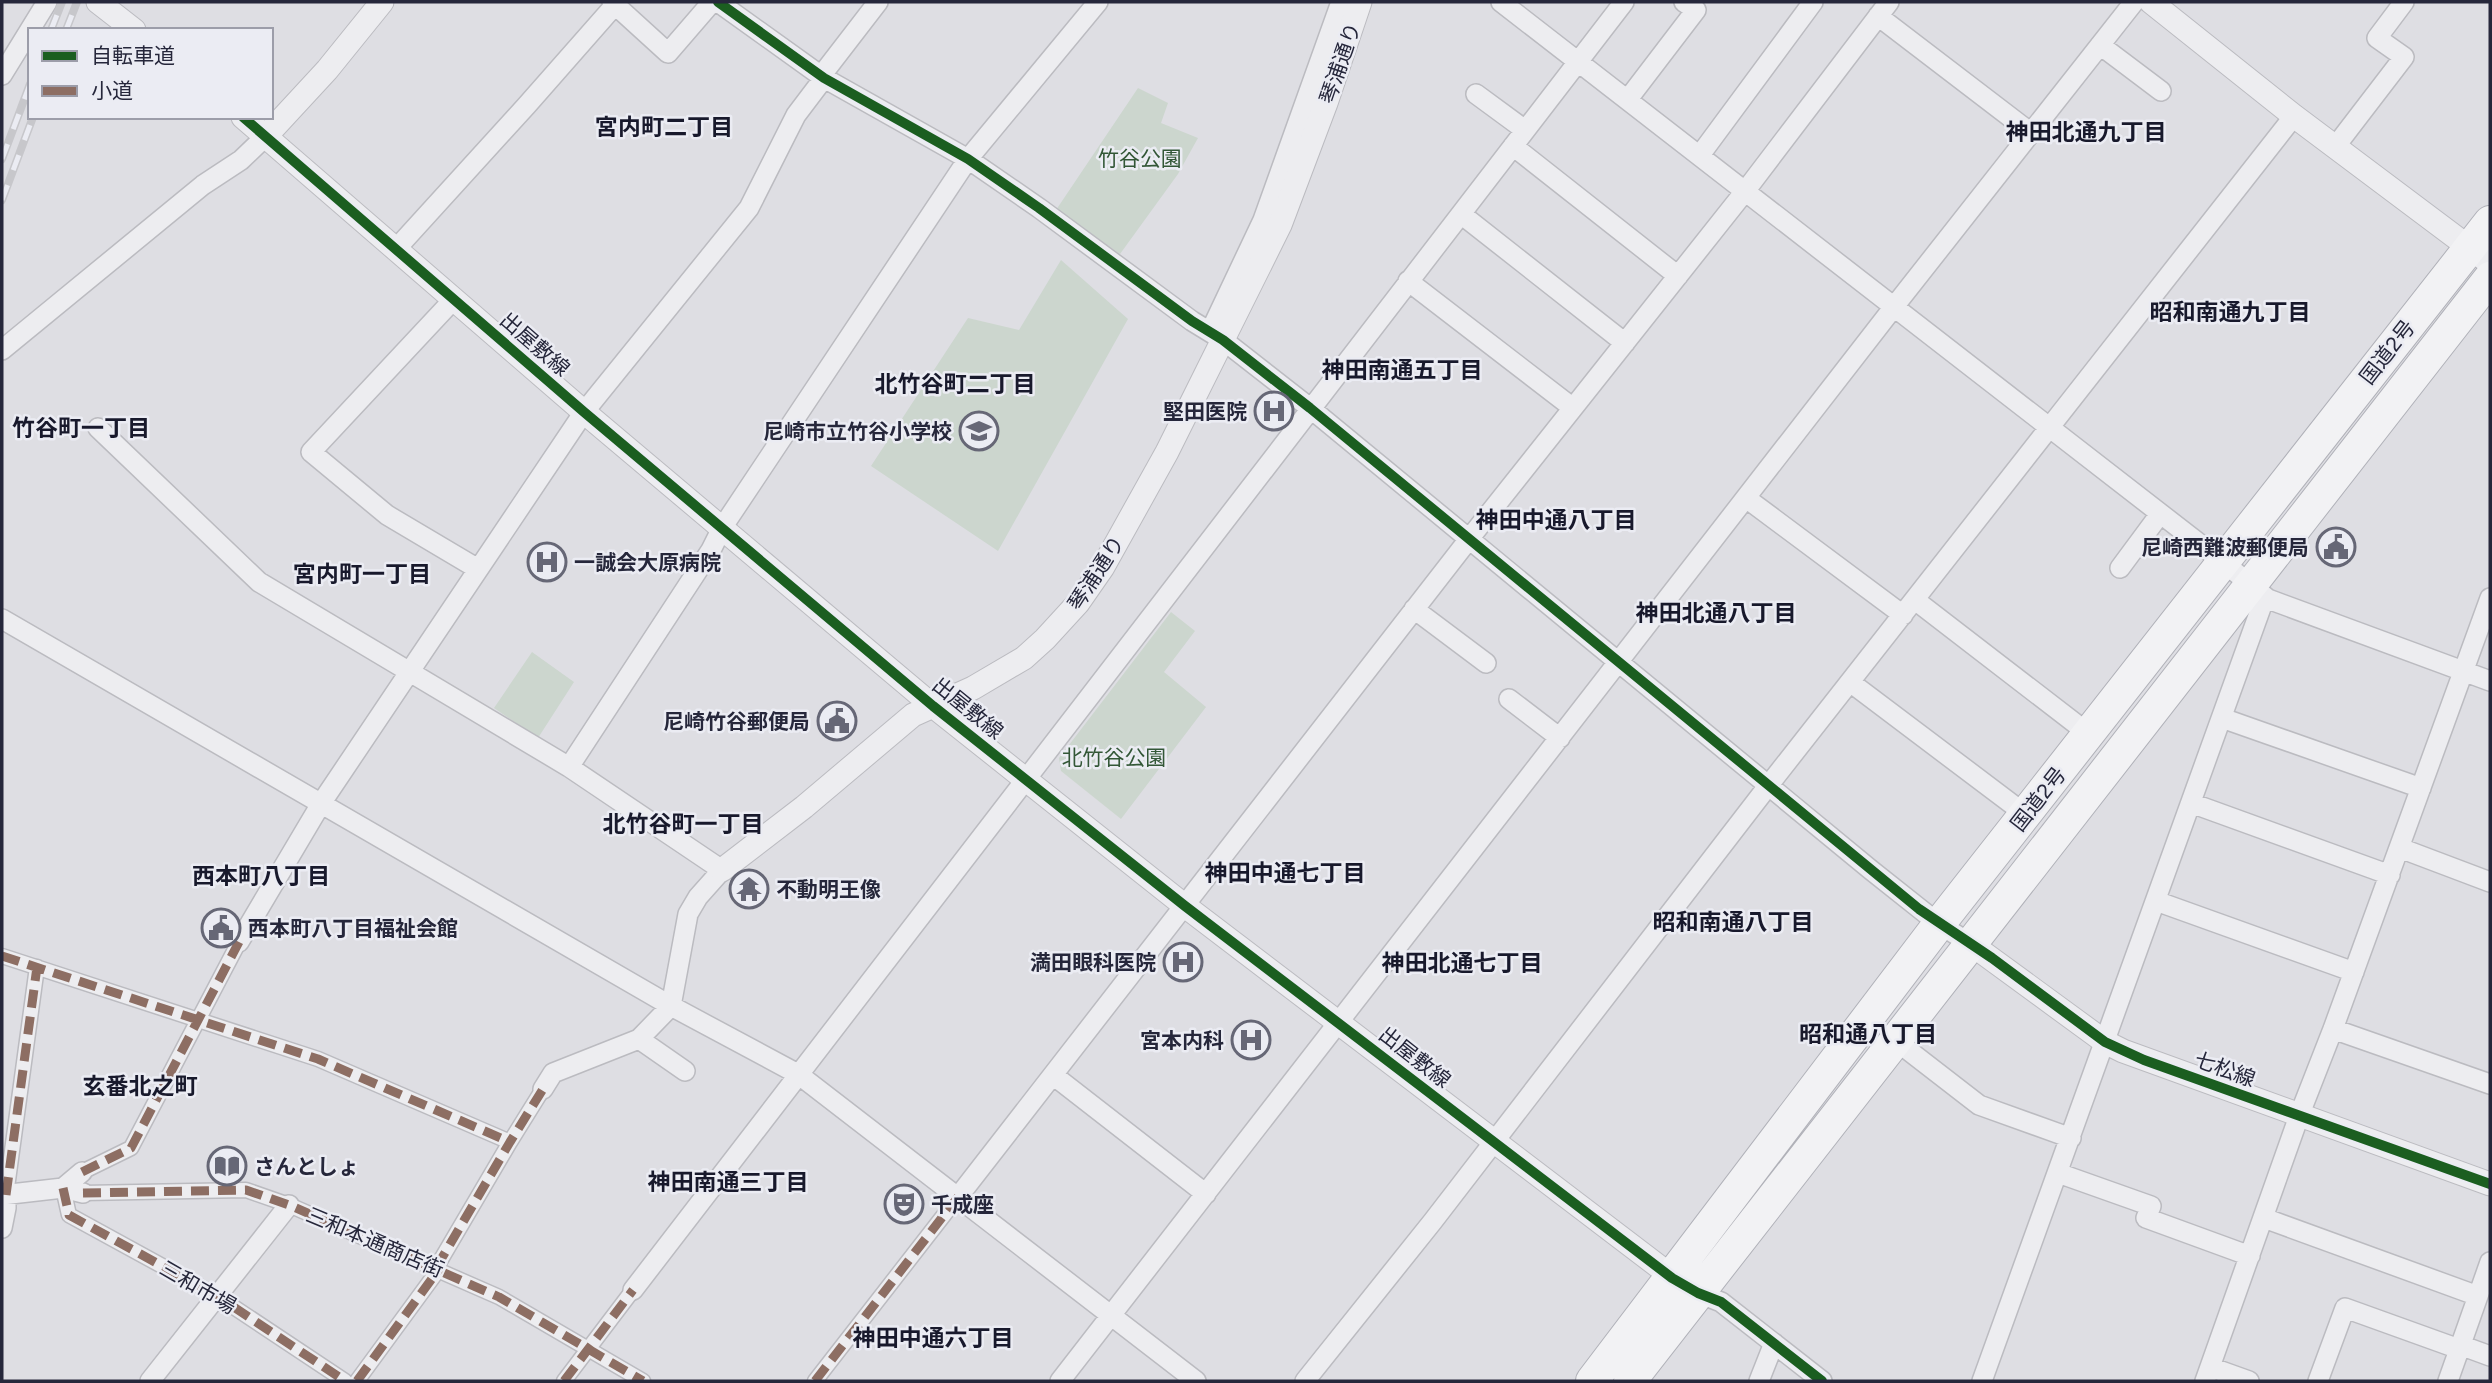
<svg xmlns="http://www.w3.org/2000/svg" width="2492" height="1383" font-family="Figtree,'Noto Sans JP',sans-serif">
	<style>
		.green { fill: #ccd6ce }
		.lines { fill: none; stroke-linecap: round; stroke-linejoin: round }
		.pedestrian-casing { stroke: #bbbbc0; stroke-width: 17 }
		.minor-casing { stroke: #bbbbc0; stroke-width: 22 }
		.tertiary-casing { stroke: #bbbbc0; stroke-width: 25 }
		.trunk-casing { stroke: #b0b1b8; stroke-width: 34 }
		.pedestrian { stroke: #ededf0; stroke-width: 14 }
		.minor { stroke: #ededf0; stroke-width: 19 }
		.tertiary { stroke: #ededf0; stroke-width: 23 }
		.trunk { stroke: #f2f2f4; stroke-width: 32 }
		.rail-casing { stroke: #c7c7cb; stroke-width: 8 }
		.rail { stroke: #ebecf3; stroke-width: 5; stroke-dasharray: 16; stroke-linecap: butt }
		.quiet { stroke: #8d6e63; stroke-width: 9; stroke-dasharray: 18 9; stroke-linecap: butt }
		.cycleway-casing { stroke: #ebecf3; stroke-width: 15 }
		.cycleway { stroke: #1b5e20; stroke-width: 10 }
		.labels { text-anchor: middle; dominant-baseline: central; stroke-width: 5; stroke-linejoin: round; paint-order: stroke }
		.street-label { font-size: 21px; fill: #26273b; stroke: #ebecf3 }
		.park-label { font-size: 21px; fill: #335737; stroke: #ebecf3 }
		.poi-label { font-size: 21px; font-weight: bold; fill: #26273b; stroke: #ebecf3; text-anchor: end }
		.neighbourhood-label { font-size: 23px; font-weight: bold; fill: #18192c; stroke: #ebecf3 }
	</style>
	<rect width="100%" height="100%" fill="#dedee3"/>
	<path class="green" d="M1138,88L1168,103L1161,123L1198,138L1178,174L1120,254L1056,210Z
		M1061,260L1128,319L998,551L871,466L968,318L1019,330Z
		M1171,612L1195,631L1164,672L1206,707L1121,819L1061,771L1059,758Z
		M532,652L574,682L538,738L494,708Z"/>
	<g class="lines">
		<defs>
			<path id="pedestrian" d="M2,956L318,1059L510,1142
				M82,1172L131,1148L239,942
				M63,1188L69,1215L217,1296L345,1381
				M83,1193L246,1190L289,1205L499,1297L643,1381
				M6,1195L37,967
				M436,1268L510,1142L543,1089
				M357,1381L439,1269
				M564,1381L633,1290
				M815,1381L958,1197"/>
			<path id="minor" d="M612,2L668,53L712,2
				M718,2L824,78L968,159L1039,208L1192,321L1223,340L1310,408L1871,870L1939,924L1971,944
				M1501,2L2223,562L2268,599L2490,681
				M1878,16L2031,133
				M2100,45L2161,91
				M2,75L47,2
				M821,76L878,2
				M1476,94L1525,130
				M1628,99L1696,10L1684,2
				M1513,146L1678,276
				M2335,147L2404,57L2377,38L2404,2
				M1700,155L1813,2
				M1461,214L1625,343
				M396,249L527,105L615,5
				M1408,281L1573,408
				M454,299L311,452L387,515L478,569
				M1210,332L1263,220L1341,2
				M2,350L203,185L241,160L266,136
				M98,428L259,582L569,767L722,870L698,897L688,914L671,1006
				M1746,498L1903,615
				M2120,568L2160,514
				M1915,600L2089,734
				M1414,609L1486,663
				M2,619L671,1006L798,1074L1196,1381
				M1850,682L2025,814
				M1509,699L1560,738
				M2222,718L2421,788
				M569,767L711,550L722,528L968,159L1098,2
				M2191,803L2390,875
				M2400,848L2490,882
				M2156,901L2354,972
				M239,942L322,802L584,412L749,208L796,115L824,78
				M2333,1029L2490,1084
				M639,1039L685,1071
				M1895,1040L1979,1105L2071,1138
				M1053,1075L1206,1194
				M543,1089L553,1073L639,1039L671,1006
				M2058,1173L2151,1206L2146,1218L2250,1256
				M63,1188L82,1172
				M2,1195L63,1188L83,1193
				M958,1197L1469,539L1746,190L1889,2
				M2264,1218L2478,1296
				M2,1228L6,1208V1195
				M633,1290L1624,2
				M1698,1293L1721,1302L1822,1381
				M2460,1345L2490,1356
				M2210,1367L2249,1381
				M150,1381L289,1205
				M1060,1381L1893,308L2134,2
				M1305,1381L1433,1221L1768,786L2294,116
				M1759,1381L1774,1343
				M1982,1381L2262,605L2263,596
				M2205,1381L2299,1116L2333,1029L2490,598
				M2318,1381L2345,1308L2459,1349
				M2448,1381L2490,1262"/>
			<path id="tertiary" d="M98,2L134,30
				M2151,2L2294,116L2490,263
				M243,117L584,412L933,706L1185,906L1683,1285
				M266,136L327,70L382,2
				M722,870L804,807L913,715L973,688L1024,658L1045,639L1078,603L1103,567L1167,452L1280,225L1326,103L1360,2
				M1971,944L2105,1042L2123,1051L2490,1184"/>
			<path id="trunk" d="M1592,1381L1939,924L2490,222
				M1630,1381L2490,278"/>
		</defs>
		<use href="#pedestrian" class="pedestrian-casing"/>
		<use href="#minor" class="minor-casing"/>
		<use href="#tertiary" class="tertiary-casing"/>
		<use href="#trunk" class="trunk-casing"/>
		<use href="#pedestrian" class="pedestrian"/>
		<use href="#minor" class="minor"/>
		<use href="#tertiary" class="tertiary"/>
		<use href="#trunk" class="trunk"/>
		<defs>
			<path id="rail" d="M51,30L62,2
				M66,30L77,2
				M2,159L30,84
				M2,200L33,117"/>
		</defs>
		<use href="#rail" class="rail-casing"/>
		<use href="#rail" class="rail"/>
		<path class="quiet" d="M2,956L318,1059L510,1142
			M82,1172L131,1148L239,942
			M63,1188L69,1215L217,1296L345,1381
			M83,1193L246,1190L289,1205L499,1297L643,1381
			M6,1195L37,967
			M436,1268L510,1142L543,1089
			M357,1381L439,1269
			M564,1381L633,1290
			M815,1381L958,1197"/>
		<defs>
			<path id="cycleway" d="M718,2L824,78L968,159L1039,208L1192,321L1223,340L1310,408L1919,909L1992,958L2105,1042L2144,1060L2490,1184
				M243,117L584,412L933,706L1185,906L1672,1278L1698,1293L1721,1302L1822,1381"/>
		</defs>
		<use href="#cycleway" class="cycleway-casing"/>
		<use href="#cycleway" class="cycleway"/>
	</g>
	<defs>
		<symbol id="hospital-ring" viewBox="-11 -11 22 22"><circle r="9.5" fill="#ebecf3" stroke="#666776" stroke-width="1.5"/><path d="M-5-5h3v3.5h4V-5h3V5h-3V1.5h-4V5h-3Z" fill="#666776"/></symbol>
		<symbol id="school-ring" viewBox="-11 -11 22 22"><circle r="9.5" fill="#ebecf3" stroke="#666776" stroke-width="1.5"/><path d="M0-5L7-2L0 1L-7-2ZM-4 1L0 2.5L4 1V4Q0 6-4 4Z" fill="#666776"/></symbol>
		<symbol id="civic-ring" viewBox="-11 -11 22 22"><circle r="9.5" fill="#ebecf3" stroke="#666776" stroke-width="1.5"/><path d="M-.6-6.5H3V-4.5H.6V-3L4-1V1h2V6H-6V1h2V-1L-.6-3ZM-1.2 2.5V6h2.4V2.5Z" fill="#666776"/></symbol>
		<symbol id="temple-ring" viewBox="-11 -11 22 22"><circle r="9.5" fill="#ebecf3" stroke="#666776" stroke-width="1.5"/><path d="M0-6L5-2H3V0L6.5 2.5H4V6H1.5V3h-3V6H-4V2.5H-6.5L-3 0V-2H-5Z" fill="#666776"/></symbol>
		<symbol id="library-ring" viewBox="-11 -11 22 22"><circle r="9.5" fill="#ebecf3" stroke="#666776" stroke-width="1.5"/><path d="M-6-4Q-3-5.5-.7-3.5V5Q-3 3-6 4ZM6-4Q3-5.5 .7-3.5V5Q3 3 6 4Z" fill="#666776"/></symbol>
		<symbol id="theatre-ring" viewBox="-11 -11 22 22"><circle r="9.5" fill="#ebecf3" stroke="#666776" stroke-width="1.5"/><path d="M-5-5.5Q0-4 5-5.5V0Q5 5 0 6Q-5 5-5 0ZM-3.3-2.5H-1v1.5H-3.3ZM1-2.5H3.3v1.5H1ZM-2.8 1Q0 5.5 2.8 1Z" fill="#666776"/></symbol>
	</defs>
	<g fill-rule="evenodd">
		<use href="#hospital-ring" x="1252" y="389" width="44" height="44"/>
		<use href="#school-ring" x="957" y="409" width="44" height="44"/>
		<use href="#civic-ring" x="2314" y="525" width="44" height="44"/>
		<use href="#hospital-ring" x="525" y="540" width="44" height="44"/>
		<use href="#civic-ring" x="815" y="699" width="44" height="44"/>
		<use href="#temple-ring" x="727" y="867" width="44" height="44"/>
		<use href="#civic-ring" x="199" y="906" width="44" height="44"/>
		<use href="#hospital-ring" x="1161" y="940" width="44" height="44"/>
		<use href="#hospital-ring" x="1229" y="1018" width="44" height="44"/>
		<use href="#library-ring" x="205" y="1144" width="44" height="44"/>
		<use href="#theatre-ring" x="882" y="1182" width="44" height="44"/>
	</g>
	<g class="labels">
		<g class="street-label">
			<text transform="translate(1340 63) rotate(-71)">琴浦通り</text>
			<text transform="translate(535 344) rotate(41)">出屋敷線</text>
			<text transform="translate(2387 352) rotate(-52)">国道2号</text>
			<text transform="translate(1096 573) rotate(-57)">琴浦通り</text>
			<text transform="translate(968 708) rotate(39)">出屋敷線</text>
			<text transform="translate(2038 799) rotate(-52)">国道2号</text>
			<text transform="translate(1415 1057) rotate(38)">出屋敷線</text>
			<text transform="translate(2225 1069) rotate(20)">七松線</text>
			<text transform="translate(375 1242) rotate(23)">三和本通商店街</text>
			<text transform="translate(198 1287) rotate(30)">三和市場</text>
		</g>
		<g class="park-label">
			<text x="1140" y="158">竹谷公園</text>
			<text x="1114" y="757">北竹谷公園</text>
		</g>
		<g class="poi-label">
			<text x="1247" y="411">堅田医院</text>
			<text x="952" y="431">尼崎市立竹谷小学校</text>
			<text x="2309" y="547">尼崎西難波郵便局</text>
			<text x="574" y="562" text-anchor="start">一誠会大原病院</text>
			<text x="810" y="721">尼崎竹谷郵便局</text>
			<text x="776" y="889" text-anchor="start">不動明王像</text>
			<text x="248" y="928" text-anchor="start">西本町八丁目福祉会館</text>
			<text x="1156" y="962">満田眼科医院</text>
			<text x="1224" y="1040">宮本内科</text>
			<text x="254" y="1166" text-anchor="start">さんとしょ</text>
			<text x="931" y="1204" text-anchor="start">千成座</text>
		</g>
		<g class="neighbourhood-label">
			<text x="664" y="127">宮内町二丁目</text>
			<text x="2086" y="132">神田北通九丁目</text>
			<text x="2230" y="312">昭和南通九丁目</text>
			<text x="1402" y="370">神田南通五丁目</text>
			<text x="955" y="384">北竹谷町二丁目</text>
			<text x="81" y="428">竹谷町一丁目</text>
			<text x="1556" y="520">神田中通八丁目</text>
			<text x="362" y="574">宮内町一丁目</text>
			<text x="1716" y="613">神田北通八丁目</text>
			<text x="683" y="824">北竹谷町一丁目</text>
			<text x="1285" y="873">神田中通七丁目</text>
			<text x="261" y="876">西本町八丁目</text>
			<text x="1733" y="922">昭和南通八丁目</text>
			<text x="1462" y="963">神田北通七丁目</text>
			<text x="1868" y="1034">昭和通八丁目</text>
			<text x="140" y="1086">玄番北之町</text>
			<text x="728" y="1182">神田南通三丁目</text>
			<text x="933" y="1338">神田中通六丁目</text>
		</g>
	</g>
	<rect width="2492" height="1383" fill="none" stroke="#26273b" stroke-width="7"/>
	<rect x="28" y="28" width="245" height="91" fill="#ebecf3" stroke="#9c9da9" stroke-width="2"/>
	<rect x="42" y="51" width="35" height="10" fill="#1b5e20" stroke="#9c9da9" stroke-width="2"/>
	<text x="91" y="63" font-size="21" fill="#26273b">自転車道</text>
	<rect x="42" y="86" width="35" height="10" fill="#8d6e63" stroke="#9c9da9" stroke-width="2"/>
	<text x="91" y="98" font-size="21" fill="#26273b">小道</text>
</svg>
